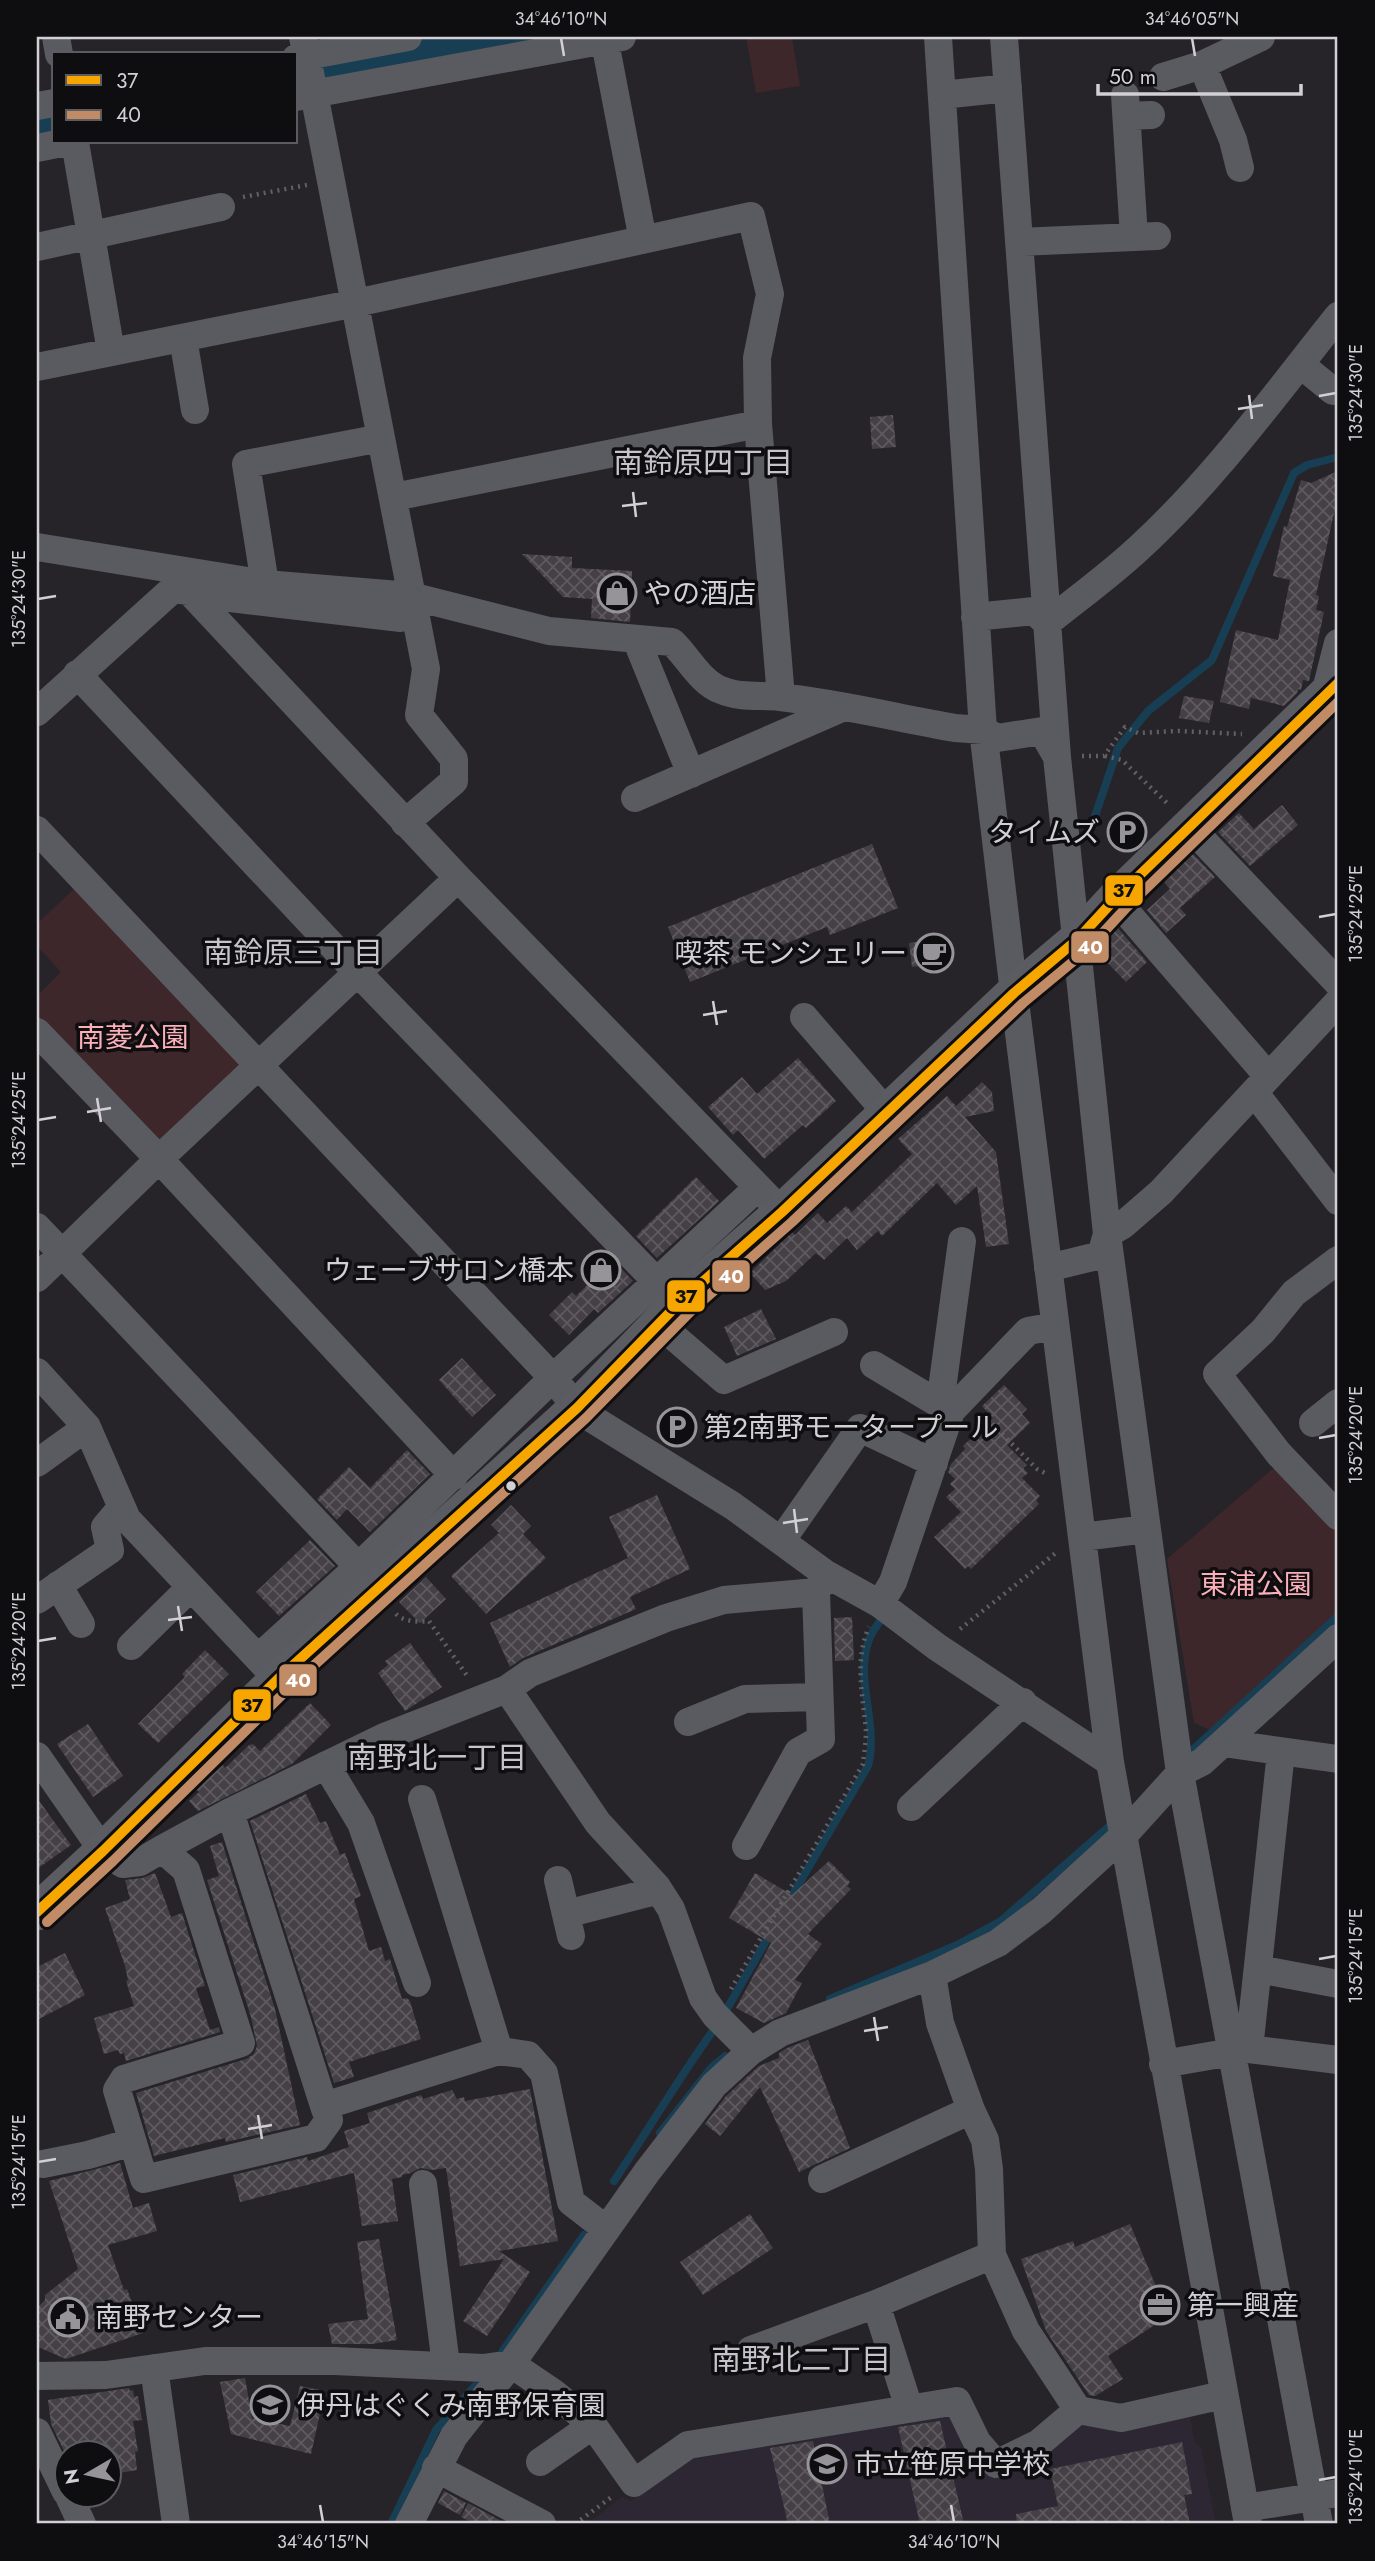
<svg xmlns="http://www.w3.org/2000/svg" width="1375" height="2561" font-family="Jost,'Noto Sans JP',sans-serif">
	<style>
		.built { fill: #2c2733 }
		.green { fill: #3d272b }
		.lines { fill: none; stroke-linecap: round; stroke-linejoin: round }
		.stream { stroke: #173e52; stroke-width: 8 }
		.river { stroke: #173e52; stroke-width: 49 }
		.building { fill: url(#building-cross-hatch) }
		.path { stroke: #616165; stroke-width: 4.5; stroke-dasharray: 2 5; stroke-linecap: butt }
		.minor { stroke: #595b60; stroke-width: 28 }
		.major { stroke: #5b5b62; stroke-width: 37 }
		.bus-1-casing { stroke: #0e0d10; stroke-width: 16 }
		.bus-2-casing { stroke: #0e0d10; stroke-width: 16 }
		.bus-1 { stroke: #f7a600; stroke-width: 10 }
		.bus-2 { stroke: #c18c65; stroke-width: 10 }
		.ticks { fill: none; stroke: #d2d0d5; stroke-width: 2.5 }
		.bus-dot { fill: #d2d0d5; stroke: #0e0d10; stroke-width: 2.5 }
		.labels { text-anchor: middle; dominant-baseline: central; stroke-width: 7; stroke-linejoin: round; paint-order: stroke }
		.poi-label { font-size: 28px; fill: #d2d0d5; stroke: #0e0d10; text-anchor: start }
		.park-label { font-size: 28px; fill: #fbafb8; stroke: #0e0d10 }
		.neighbourhood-label { font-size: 30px; fill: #c6c3cc; stroke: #0e0d10 }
		.line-badge { stroke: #0e0d10; stroke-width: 2.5 }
		.badge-label { font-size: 19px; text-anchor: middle; font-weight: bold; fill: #fff }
		.pale-badge-label { font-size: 19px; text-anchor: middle; font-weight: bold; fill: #111 }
		.neatline { fill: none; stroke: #d2d0d5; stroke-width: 2.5 }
		.ticks-label { font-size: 18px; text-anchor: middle; fill: #d2d0d5 }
	</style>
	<defs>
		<pattern id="building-cross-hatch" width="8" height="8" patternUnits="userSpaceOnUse" patternTransform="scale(1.75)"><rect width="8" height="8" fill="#453f46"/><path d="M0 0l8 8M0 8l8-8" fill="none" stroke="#5f5a60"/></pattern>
	</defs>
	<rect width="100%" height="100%" fill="#262429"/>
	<path class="built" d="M952,2406L994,2477L1084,2422L1114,2431L1189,2411L1195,2443L1201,2447L1216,2524H587L622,2497L631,2501L653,2486L690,2452Z"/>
	<path class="green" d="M746,37H792L800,86L756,93Z
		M75,888L240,1063L238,1074L162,1143L37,1021V996L61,972L37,946V924Z
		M1277,1465L1338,1532V1612L1210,1730L1194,1723L1167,1559Z"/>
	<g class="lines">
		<path class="stream" d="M1094,819L1118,748L1148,711L1212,660L1294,473L1307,465L1338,457
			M1185,1757L1338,1616
			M787,1904L868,1766C879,1725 854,1678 869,1640C871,1633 876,1627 880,1621
			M830,1999L957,1945L1001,1921L1113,1823
			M728,2007L770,1934
			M660,2133L711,2068L725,2056
			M614,2181C647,2132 677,2081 712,2032
			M502,2352L584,2235
			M391,2524L436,2430L475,2386"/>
		<path class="river" d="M296,81L519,37
			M37,129L54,126"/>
	</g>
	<path class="building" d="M893,415L896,447L872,449L870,417Z
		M1338,471V495L1316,595L1319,596L1316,610L1324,612L1309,681L1303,680L1301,690L1298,689L1297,693L1284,706L1251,698L1249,709L1220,702L1236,630L1278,640L1290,580L1273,576L1284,526L1287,527L1301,480L1311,483Z
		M522,554L572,557V568L632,571L630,622L591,618L592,599L563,597Z
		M1184,696L1214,701L1209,723L1179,718Z
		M1282,805L1298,825L1250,866L1218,832L1239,813L1254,829Z
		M872,844L898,908L830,935L827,927L690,982L668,927Z
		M1193,854L1215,877L1180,908L1186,915L1166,933L1147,910L1170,889L1163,881Z
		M1117,927L1147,962L1126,982L1100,955L1107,947L1103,943Z
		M939,939L943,963L912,967L909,943Z
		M798,1058L836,1101L806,1128L803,1125L764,1159L738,1130L733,1135L708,1107L742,1077L757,1094Z
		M982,1082L992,1092L994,1111L965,1117L996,1152L1009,1244L986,1247L977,1186L956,1205L937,1183L882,1236L878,1231L857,1250L847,1238L824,1260L816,1253L786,1281L765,1290L750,1273L792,1232L795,1235L818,1213L827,1223L846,1206L852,1212L912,1154L898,1139L947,1096L956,1106Z
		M696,1177L719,1201L657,1258L636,1236Z
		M613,1260L633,1281L598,1313L594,1309L569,1335L549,1315L572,1292L576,1296Z
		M761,1309L776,1339L737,1356L724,1327Z
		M462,1358L496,1395L472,1417L439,1380Z
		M1004,1385L1027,1409L1022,1414L1030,1423L1007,1445L1027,1465L1023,1468L1028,1473L1022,1478L1040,1496L1036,1500L1039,1504L971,1569L968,1566L965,1569L934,1537L961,1512L946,1497L955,1489L950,1484L955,1479L948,1472L951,1464L965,1449L963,1446L993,1418L982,1406Z
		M407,1450L430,1474L370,1532L347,1509L337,1520L317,1499L349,1467L370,1488Z
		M657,1495L690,1569L630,1597L636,1609L523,1658L510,1667L490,1623L628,1558L609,1517Z
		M511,1505L531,1526L523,1534L546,1558L486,1614L451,1576L499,1533L491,1525Z
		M310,1540L335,1566L279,1616L256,1592Z
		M426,1577L446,1599L420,1623L399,1602Z
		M852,1617L854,1660L835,1661L834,1618Z
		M410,1643L442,1687L405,1711L378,1673L388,1665L385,1661Z
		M205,1650L229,1674L158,1743L138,1724L185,1677L182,1674Z
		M310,1703L331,1725L292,1764L198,1811L189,1801L199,1792L196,1789L223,1765L225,1768L249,1745L253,1744L260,1751Z
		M88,1724L123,1776L93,1797L57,1744Z
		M306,1794L320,1823L326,1821L340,1855L345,1853L361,1896L354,1899L369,1951L381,1947L385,1961L390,1959L402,1999L407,1998L410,2001L421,2039L349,2062L354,2077L334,2083L250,1821Z
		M37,1798L71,1845L37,1869Z
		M222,1842L275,2009L300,2125L226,2142L225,2138L154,2156L136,2093L246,2059L254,2054L257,2046L251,2017L207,1880L219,1876L210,1846Z
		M829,1861L850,1882L847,1886L851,1889L808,1934L822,1944L795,1980L802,1983L786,2013L764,2023L736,2008L771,1943L729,1918L755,1873L792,1895Z
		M155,1873L171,1917L182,1913L205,1986L196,1988L210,2030L219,2027L220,2032L126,2061L124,2053L120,2054L118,2050L104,2054L94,2018L134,2006L126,1981L128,1980L125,1966L105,1908L130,1899L125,1880L142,1878Z
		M65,1953L85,1995L37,2020V1967Z
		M808,2040L850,2148L799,2172L760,2087L720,2136L705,2124L726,2096L759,2066L779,2058V2053L787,2048Z
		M530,2089L558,2241L499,2251L530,2272L487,2336L463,2321L504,2259L460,2266L446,2168L432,2170L420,2168L411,2173L402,2175V2177L392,2179L398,2221L362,2226L354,2173L240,2202L233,2175L307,2157L308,2161L349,2147L344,2131L370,2123L367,2113L421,2095L423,2099L452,2090L457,2099L464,2097L465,2101Z
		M120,2163L133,2208L149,2203L157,2231L108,2245L124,2290L127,2289L143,2333L66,2359L38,2347L37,2337V2308L45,2300V2295L78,2269L49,2181Z
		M750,2214L773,2248L703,2295L680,2262Z
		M1130,2224L1155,2284L1174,2312L1108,2356L1123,2379L1095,2396L1089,2395L1046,2331L1021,2259L1073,2241L1075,2247Z
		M379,2239L397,2340L372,2344H332L328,2324L368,2319L357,2242Z
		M245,2378L252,2418L290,2426L300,2386L325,2391L311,2454L231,2434L220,2382Z
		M129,2388L130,2391L133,2390L134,2397L138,2396L142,2420L133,2421L138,2451L135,2452L137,2470L113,2474L110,2453H65L51,2424L48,2400Z
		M940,2421L964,2524H920L898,2427Z
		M813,2441L830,2524H788L770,2448Z
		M1182,2442L1192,2494L1184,2495L1190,2524H1017L1016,2514L1058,2506L1050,2469Z
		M444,2491L466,2503L460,2515L438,2503Z
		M468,2503L507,2524H475L461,2517Z"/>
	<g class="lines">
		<path class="path" d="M243,197L307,185
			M1082,756H1104L1125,727L1138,733L1178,731L1242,734
			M1105,756L1122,760L1168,804
			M982,1414L1037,1469L1047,1474
			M396,1614C404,1622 419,1622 429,1621L468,1677
			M960,1629L1057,1552
			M731,1989L863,1764C864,1753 866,1742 866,1731C863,1695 854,1661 869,1627
			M575,2524L613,2496"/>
		<path class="minor" d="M56,37L59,54
			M303,37L426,669L419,715L454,759V781L405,823
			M604,37L643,240
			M938,37L983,730L1014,993L1110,1762L1248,2524
			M1004,37L1057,757L1107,1234L1180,1773L1319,2524
			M296,58L408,37
			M1163,77L1202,65
			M942,95L1008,88
			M1125,95L1134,237
			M296,97L622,37
			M37,106L54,103
			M1127,116L1151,115
			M75,142L111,352
			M37,148L67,142
			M1240,168L1233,140L1202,65L1261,37
			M1019,242L1157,236
			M37,247L221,207
			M183,338L195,410
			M1300,364L1333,391
			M37,367L356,303L751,216L770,294L757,358L758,424L781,697
			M394,497L758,424
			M37,547L265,584L411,596L549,631L672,642C688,657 700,682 721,690C739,698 761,695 780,697C837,703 898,718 955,728L983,730L997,738L1042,731L1057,757
			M265,584L246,464L381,438
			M203,606L213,596L401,618L415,612
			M975,617L1034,611L1047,623C1078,598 1110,575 1139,548C1214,479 1275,395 1338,316
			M636,639L691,774
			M77,674L357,972L656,1281L681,1301
			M1325,694L1338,643
			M37,712L173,589L189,591L458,878L782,1212
			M635,798L842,708
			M1190,827L1338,983
			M37,830L553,1378L577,1408L591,1418L733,1506L826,1574L880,1604L937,1647L1110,1762
			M1115,899L1268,1076
			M804,1017L887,1113
			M37,1032L159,1159L454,1476
			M1254,1092L1338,1201
			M37,1227L369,1578
			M1338,1260L1294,1293L1263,1331L1217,1374L1279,1454L1338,1516
			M1048,1268L1101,1255L1107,1234L1123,1225L1161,1192L1338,1002
			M37,1278L159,1159L458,878
			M659,1324L724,1380L834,1332
			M874,1365L951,1411
			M37,1372L87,1427L127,1519L269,1670
			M940,1404L962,1241
			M1313,1423L1338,1403
			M37,1463L87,1427
			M1082,1537L1147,1529
			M781,1541L860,1428L934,1463
			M58,1585L81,1624
			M37,1600L110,1550L105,1527L121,1508
			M880,1604L893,1582L951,1411L1028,1331L1055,1326
			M131,1646L191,1587
			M258,1658L358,1567L553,1378L757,1188
			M507,1689L598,1823L657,1887L671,1909L703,1998L715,2015L751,2051
			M688,1722L745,1699L819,1697
			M1223,1743L1338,1759
			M37,1756L103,1851L123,1864L140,1862L162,1849L186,1870L241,2043L124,2079L117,2090L144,2179L316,2138L329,2120L324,2106
			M326,1765L361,1823L417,1983
			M422,1799L499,2051
			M911,1807L1023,1702
			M746,1846L798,1752L821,1739L816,1592
			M162,1849L230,1812
			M558,1880L571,1936
			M566,1914L648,1893L657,1887
			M1258,1969L1338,1984
			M1249,2049L1281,1752
			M1163,2064L1249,2049L1338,2060
			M43,2164L88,2155L132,2142
			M822,2179L971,2110
			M423,2184L446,2365
			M606,2229L571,2202L544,2073L528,2055L499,2051L324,2106L230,1812L384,1737L507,1689L530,1673L666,1618L724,1600L816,1592L826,1574
			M992,2255L1026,2331L1078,2410L1121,2418L1223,2395
			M876,2304L909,2408
			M751,2350L876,2304L992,2255L989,2169L985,2140L971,2110L940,2023L932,1975
			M154,2368L176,2524
			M37,2376L106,2375L205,2361H335L483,2368L511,2364L554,2393L593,2425L634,2483L688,2445L957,2401L977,2442L996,2464L1039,2443L1078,2410
			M37,2432L66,2492
			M540,2462L593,2425
			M436,2468L542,2524
			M68,2494L82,2524
			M1245,2508L1338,2493
			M409,2524L454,2436L511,2364L647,2172L714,2085L751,2051L780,2033L932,1975L998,1943L1042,1910L1122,1837L1180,1773L1202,1762L1338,1638"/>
		<path class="major" d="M37,1912L103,1851L278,1679L577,1408L681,1301L782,1212L1014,993L1078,939L1115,899L1338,683"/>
		<defs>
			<path id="bus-1" d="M37,1912L103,1851L278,1679L577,1408L681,1301L782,1212L1014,993L1078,939L1115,899L1338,683"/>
			<path id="bus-2" d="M47,1922L113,1861L288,1689L586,1418L691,1311L792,1222L1023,1003L1087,950L1125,909L1338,702"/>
		</defs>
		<use href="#bus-1" class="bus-1-casing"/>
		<use href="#bus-2" class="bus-2-casing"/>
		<use href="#bus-1" class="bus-1"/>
		<use href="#bus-2" class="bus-2"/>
	</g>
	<path class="ticks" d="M561,38L564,56M1192,38L1195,56M1249,395L1252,419M1319,396L1336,393M1238,409L1263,405M633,492L636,517M622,506L647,503M38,599L56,596M1319,917L1336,914M713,1001L717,1025M703,1015L727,1011M97,1098L101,1122M87,1112L111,1108M38,1120L56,1117M1319,1438L1336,1435M794,1509L797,1533M783,1523L808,1519M178,1606L182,1631M168,1620L192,1617M38,1641L56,1638M1319,1959L1336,1956M874,2017L878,2041M864,2031L888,2027M258,2115L262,2139M248,2129L272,2125M38,2162L56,2159M1319,2480L1336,2477M320,2505L323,2522M951,2505L954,2522"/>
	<defs>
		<symbol id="shop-ring" viewBox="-11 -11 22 22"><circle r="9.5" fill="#0e0d10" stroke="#969499" stroke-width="1.5"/><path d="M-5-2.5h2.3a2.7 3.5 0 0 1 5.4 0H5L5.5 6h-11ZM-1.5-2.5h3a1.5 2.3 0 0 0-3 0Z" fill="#969499"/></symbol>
		<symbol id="parking-ring" viewBox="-11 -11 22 22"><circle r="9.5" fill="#0e0d10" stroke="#969499" stroke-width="1.5"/><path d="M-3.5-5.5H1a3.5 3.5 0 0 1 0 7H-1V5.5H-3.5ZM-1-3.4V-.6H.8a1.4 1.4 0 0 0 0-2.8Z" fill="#969499"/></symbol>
		<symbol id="cafe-ring" viewBox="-11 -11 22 22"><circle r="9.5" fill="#0e0d10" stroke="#969499" stroke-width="1.5"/><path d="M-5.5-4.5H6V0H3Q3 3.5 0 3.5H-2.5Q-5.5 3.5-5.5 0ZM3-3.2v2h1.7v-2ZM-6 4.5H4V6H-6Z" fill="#969499"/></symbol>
		<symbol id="office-ring" viewBox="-11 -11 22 22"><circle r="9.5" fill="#0e0d10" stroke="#969499" stroke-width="1.5"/><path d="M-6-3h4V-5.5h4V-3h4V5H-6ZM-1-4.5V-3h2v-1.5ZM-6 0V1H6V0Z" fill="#969499"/></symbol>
		<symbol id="civic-ring" viewBox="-11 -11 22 22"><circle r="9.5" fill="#0e0d10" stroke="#969499" stroke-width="1.5"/><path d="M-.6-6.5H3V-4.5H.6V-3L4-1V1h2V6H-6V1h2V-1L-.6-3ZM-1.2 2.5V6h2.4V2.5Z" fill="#969499"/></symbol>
		<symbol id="school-ring" viewBox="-11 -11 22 22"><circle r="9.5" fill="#0e0d10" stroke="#969499" stroke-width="1.5"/><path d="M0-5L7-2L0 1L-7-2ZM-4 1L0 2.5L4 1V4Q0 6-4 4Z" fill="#969499"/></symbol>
	</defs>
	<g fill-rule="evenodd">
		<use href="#shop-ring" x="595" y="571" width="44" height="44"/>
		<use href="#parking-ring" x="1105" y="810" width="44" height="44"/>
		<use href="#cafe-ring" x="912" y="931" width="44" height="44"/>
		<use href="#shop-ring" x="579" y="1248" width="44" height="44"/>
		<use href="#parking-ring" x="655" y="1405" width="44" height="44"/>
		<use href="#office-ring" x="1138" y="2283" width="44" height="44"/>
		<use href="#civic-ring" x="46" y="2295" width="44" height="44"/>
		<use href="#school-ring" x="248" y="2383" width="44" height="44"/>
		<use href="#school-ring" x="805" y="2442" width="44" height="44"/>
	</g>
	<circle class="bus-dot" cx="511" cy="1486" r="6"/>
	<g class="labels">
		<g class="poi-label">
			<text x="644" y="593">やの酒店</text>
			<text x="1100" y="832" text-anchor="end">タイムズ</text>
			<text x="907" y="953" text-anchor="end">喫茶 モンシェリー</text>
			<text x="574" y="1270" text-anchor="end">ウェーブサロン橋本</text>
			<text x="704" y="1427">第2南野モータープール</text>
			<text x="1187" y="2305">第一興産</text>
			<text x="95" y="2317">南野センター</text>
			<text x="297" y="2405">伊丹はぐくみ南野保育園</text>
			<text x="854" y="2464">市立笹原中学校</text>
		</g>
		<g class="park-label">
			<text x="133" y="1037">南菱公園</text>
			<text x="1256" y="1584">東浦公園</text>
		</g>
		<g class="neighbourhood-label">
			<text x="703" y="462">南鈴原四丁目</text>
			<text x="293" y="952">南鈴原三丁目</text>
			<text x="437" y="1757">南野北一丁目</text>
			<text x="801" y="2359">南野北二丁目</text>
		</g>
	</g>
	<g class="line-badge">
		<rect x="1104" y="874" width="40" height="33" rx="7" fill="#f7a600"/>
		<rect x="1070" y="930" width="40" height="34" rx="7" fill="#c18c65"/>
		<rect x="711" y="1259" width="40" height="34" rx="7" fill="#c18c65"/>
		<rect x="666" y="1279" width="40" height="34" rx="7" fill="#f7a600"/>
		<rect x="278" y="1663" width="40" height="34" rx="7" fill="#c18c65"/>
		<rect x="232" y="1688" width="40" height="34" rx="7" fill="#f7a600"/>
	</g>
	<g class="badge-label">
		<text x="1090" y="954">40</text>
		<text x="731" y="1283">40</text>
		<text x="298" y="1687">40</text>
	</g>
	<g class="pale-badge-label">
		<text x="1124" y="897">37</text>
		<text x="686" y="1303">37</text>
		<text x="252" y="1712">37</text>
	</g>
	<rect width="1375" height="2561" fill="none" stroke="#0e0d10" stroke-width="77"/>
	<rect x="52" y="52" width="245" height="91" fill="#0e0d10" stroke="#5c5b5f" stroke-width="2"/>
	<rect x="66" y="75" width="35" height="10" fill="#f7a600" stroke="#5c5b5f" stroke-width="2"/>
	<text x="116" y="88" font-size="21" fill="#d2d0d5">37</text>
	<rect x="66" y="110" width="35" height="10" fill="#c18c65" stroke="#5c5b5f" stroke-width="2"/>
	<text x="116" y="122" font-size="21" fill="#d2d0d5">40</text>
	<g transform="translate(88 2474) rotate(261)"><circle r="33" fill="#0e0d10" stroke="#5c5b5f" stroke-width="2"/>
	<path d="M0-5L12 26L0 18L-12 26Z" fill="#969499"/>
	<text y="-10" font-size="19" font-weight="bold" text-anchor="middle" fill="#d2d0d5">N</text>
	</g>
	<path d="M1098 84v10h203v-10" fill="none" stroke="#d2d0d5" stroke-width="3.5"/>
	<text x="1109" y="84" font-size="21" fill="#d2d0d5" stroke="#0e0d10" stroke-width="5" paint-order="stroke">50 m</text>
	<rect x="38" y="38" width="1298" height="2484" class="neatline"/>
	<g class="ticks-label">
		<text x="561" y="25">34°46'10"N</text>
		<text x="1192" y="25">34°46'05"N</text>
		<text transform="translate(1356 393) rotate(-90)" y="6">135°24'30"E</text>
		<text transform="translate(19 599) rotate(-90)" y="6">135°24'30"E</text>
		<text transform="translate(1356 914) rotate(-90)" y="6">135°24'25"E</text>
		<text transform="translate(19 1120) rotate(-90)" y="6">135°24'25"E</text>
		<text transform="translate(1356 1435) rotate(-90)" y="6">135°24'20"E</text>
		<text transform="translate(19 1641) rotate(-90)" y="6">135°24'20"E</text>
		<text transform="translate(1356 1956) rotate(-90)" y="6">135°24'15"E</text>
		<text transform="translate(19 2162) rotate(-90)" y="6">135°24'15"E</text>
		<text transform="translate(1356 2477) rotate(-90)" y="6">135°24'10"E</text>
		<text x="323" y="2548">34°46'15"N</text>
		<text x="954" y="2548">34°46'10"N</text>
	</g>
</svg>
